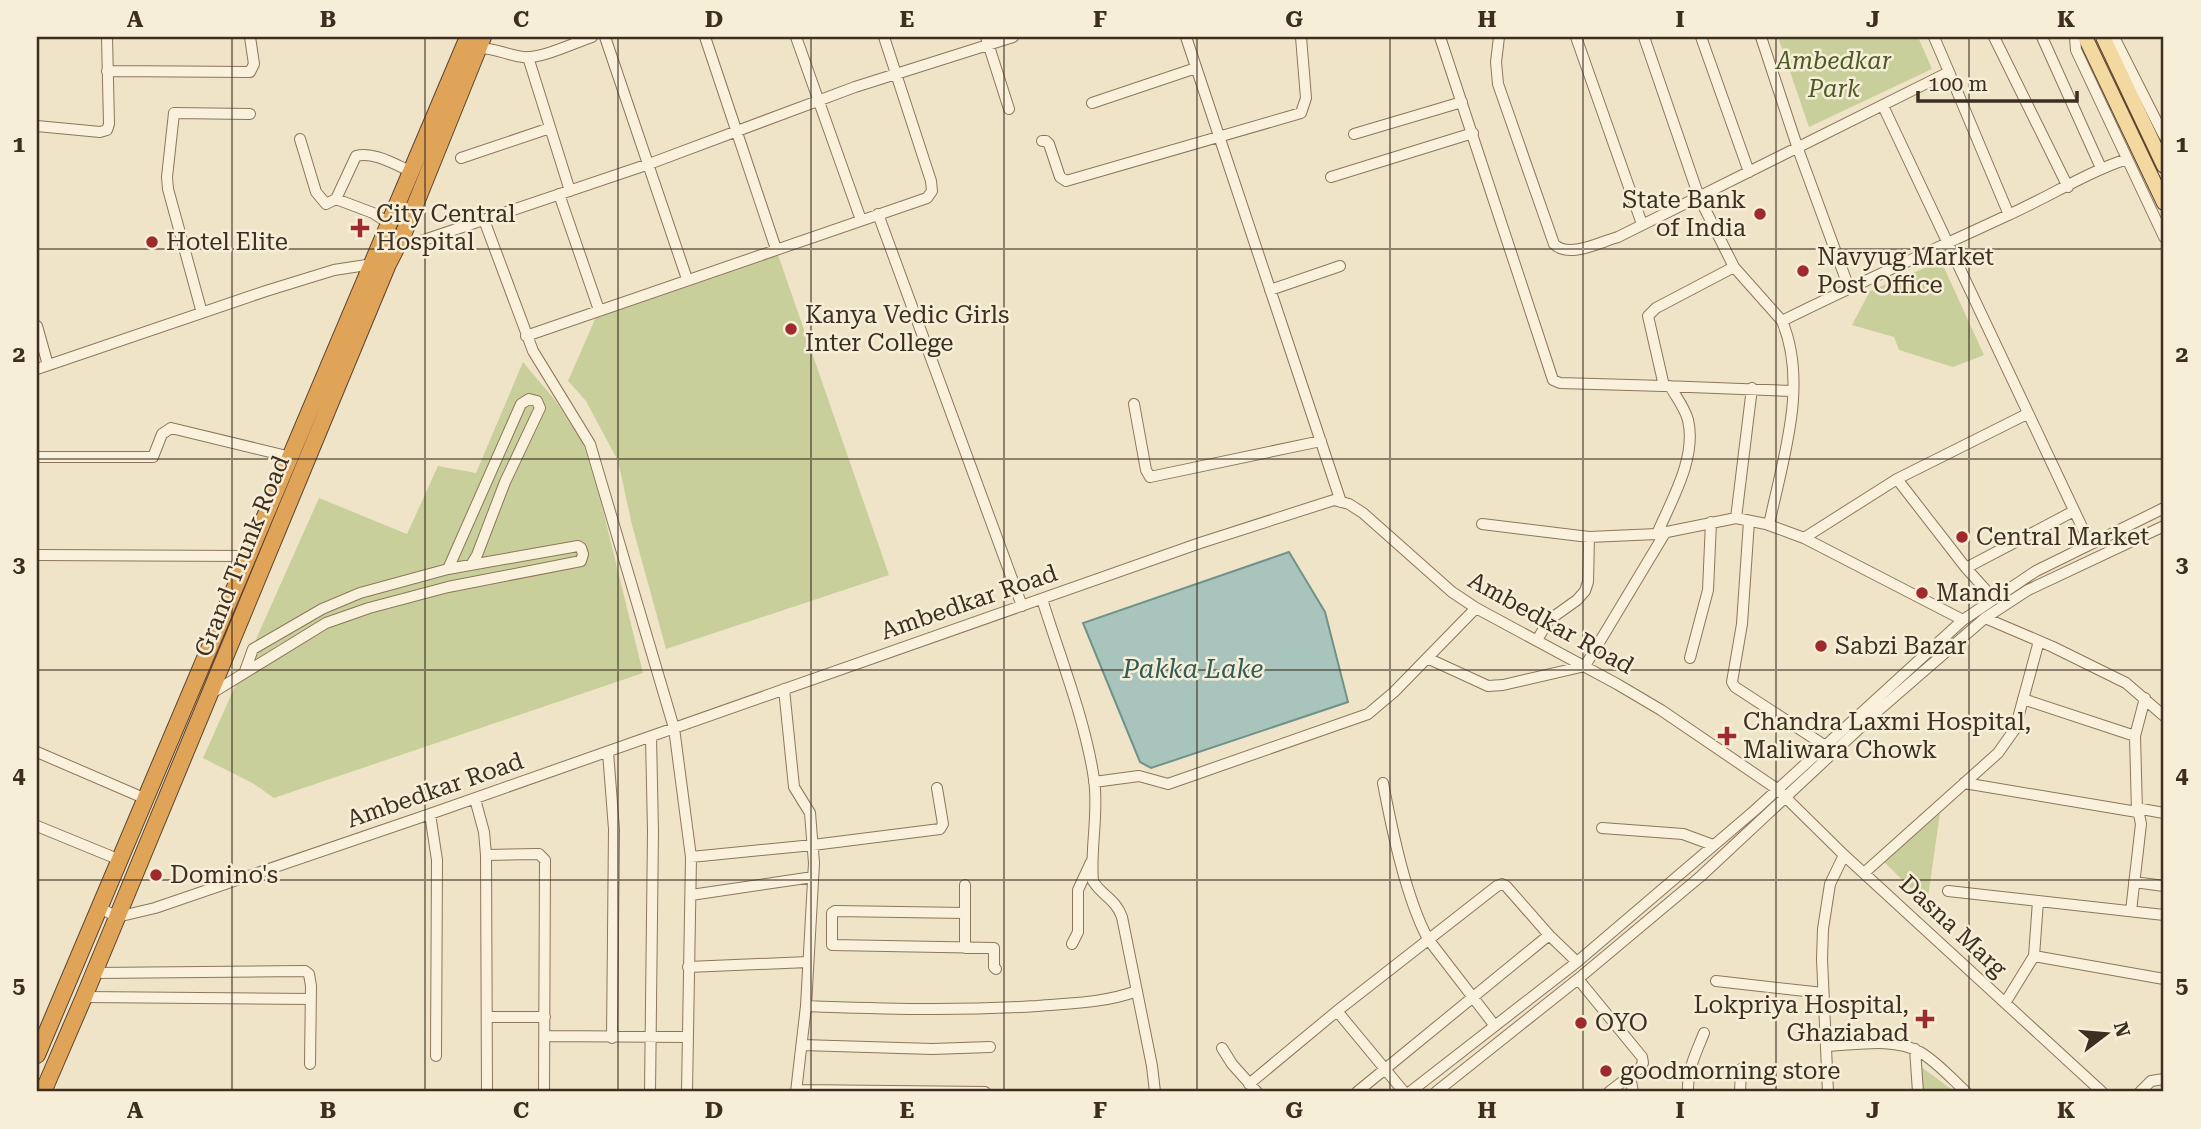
<svg xmlns="http://www.w3.org/2000/svg" width="2201" height="1129" font-family="'Roboto Serif',serif">
	<style>
		.green { fill: #c9cf9b }
		.water { fill: #a9c4bc; stroke: #6f938a; stroke-width: 2 }
		.lines { fill: none; stroke-linecap: round; stroke-linejoin: round }
		.minor-casing { stroke: #8d765c; stroke-width: 12 }
		.major-casing { stroke: #5b4430; stroke-width: 16 }
		.highway-casing { stroke: #5b4430; stroke-width: 18 }
		.minor { stroke: #faf1dc; stroke-width: 10 }
		.major { stroke: #f3d9a0; stroke-width: 14 }
		.highway { stroke: #e0a458; stroke-width: 16 }
		.grid { fill: none; stroke: #3d2e20; stroke-width: 2; stroke-opacity: 0.55 }
		.poi-dot { fill: #9e2a2b; stroke: #f7eed8; stroke-width: 2.5 }
		.labels { text-anchor: middle; dominant-baseline: central; stroke-width: 5; stroke-linejoin: round; paint-order: stroke }
		.park-label { font-size: 24px; font-style: italic; fill: #4d5a26; stroke: #f7eed8 }
		.poi-label { font-size: 24px; fill: #3d2e20; stroke: #f7eed8; text-anchor: start }
		.street-label { font-size: 24px; fill: #3d2e20; stroke: #f7eed8 }
		.water-label { font-size: 26px; font-style: italic; fill: #2f5d5a; stroke: #f7eed8 }
		.neatline { fill: none; stroke: #3d2e20; stroke-width: 2.5 }
		.grid-label { font-size: 23px; text-anchor: middle; font-weight: bold; fill: #3d2e20 }
	</style>
	<rect width="100%" height="100%" fill="#f0e4c8"/>
	<path class="green" d="M1778,37H1918L1932,69L1809,127Z
		M776,249L889,575L666,649L632,525L618,461L586,401L568,381L599,310Z
		M1941,261L1984,355L1953,367L1899,350L1894,337L1852,325L1870,291Z
		M523,362L555,400L583,443L600,498L643,673L274,798L254,784L203,758L319,498L407,534L438,466L476,473Z
		M1940,813L1927,904L1883,861Z
		M1920,1066L1955,1092H1922Z"/>
	<path class="water" d="M1289,552L1325,612L1348,702L1151,768L1140,762L1083,623Z"/>
	<g class="lines">
		<defs>
			<path id="minor" d="M605,37L687,279
				M705,37L776,249
				M796,37L861,220
				M986,37L1009,109
				M1186,37L1341,502
				M1440,37L1553,380L1560,383L1664,386
				M1499,37L1496,62L1498,84L1554,244C1569,259 1600,242 1618,237L1949,72L1934,37
				M1576,37L1642,224
				M1644,37L1699,197L1734,267L1782,321C1856,284 1931,251 2006,216C2047,198 2085,173 2127,159
				M1701,37L1749,172
				M1761,37L1798,149L1849,288
				M1994,37L2068,187
				M2042,37L2101,168
				M2075,37L2076,50L2164,237
				M2114,37L2164,136
				M479,48C495,48 507,55 523,57C542,59 573,43 592,37
				M528,57L570,191
				M107,71L250,72L254,64L250,37
				M1949,72L2009,215
				M1092,103L1196,68
				M1883,106L2090,544
				M37,126L100,132L107,130L109,124L107,37
				M1354,134L1462,102
				M300,139L316,192L326,204L336,199L356,156C373,151 396,165 412,172
				M1042,141H1046L1049,144L1060,177L1066,181L1301,113L1306,98L1301,37
				M461,158L550,128
				M1331,177L1473,133
				M559,194L599,310
				M336,199L373,213L390,224
				M878,214L1022,606
				M484,220L533,351L590,444L674,728L691,857L687,1092
				M403,235L405,241L418,242L649,164L855,87L1013,37
				M1734,267L1656,308L1648,316L1664,386L1792,391
				M1270,290L1340,266
				M202,313L168,189L167,177L174,113L250,114
				M37,326L48,365
				M526,336L927,198L932,191L931,181L884,37
				M37,369L266,291L334,270L373,264
				M1134,404L1146,470L1150,477L1321,441
				M37,457H153L162,434L171,428L291,457
				M1897,479L1966,568L1994,599
				M1736,518L1752,388
				M1749,521L1742,624L1732,682L1735,687L1824,745
				M1482,524L1589,537L1657,534L1736,518L1766,524L1804,538L1963,620
				M1769,525C1782,461 1809,385 1782,321
				M1657,534C1671,501 1697,458 1688,420C1685,408 1676,397 1670,386
				M1804,538L1897,479L2027,414
				M37,555L246,556
				M1966,568L2074,511
				M448,569L521,404L529,399L537,401L540,408L505,482L477,555L471,565
				M1042,599C1060,657 1085,719 1094,779C1099,813 1090,848 1093,881C1102,896 1115,898 1122,917L1152,1066L1155,1092
				M1985,618L2053,647L2126,683L2164,716
				M1537,640L1549,620L1577,600L1585,591L1588,582L1589,537
				M1427,658L1488,686L1503,685L1585,666L1665,533
				M1690,658L1708,590L1711,522
				M784,689L794,787L810,813L814,863L806,1006L796,1092
				M212,693L326,623L369,608L448,587L581,561L583,554L581,548L578,546L448,569L360,593L322,609L253,649L245,671
				M2023,699L2135,736
				M37,752L146,799
				M608,752L614,829L612,1038
				M1094,782L1139,776L1168,784L1368,714L1394,692L1476,608
				M1383,783C1392,830 1406,898 1428,939L1495,1026
				M1964,783L2137,812L2139,814L2141,824L2131,911
				M475,799L484,832L486,855L487,1092
				M2136,808L2164,813
				M2137,812L2135,736L2145,698
				M430,814L437,860L436,1056
				M37,826L120,860
				M1602,828L1683,834L1713,845
				M486,855L539,854L545,860L544,1092
				M691,857L813,845L940,829L943,824L937,788
				M1864,873L1998,753L2015,729L2039,641
				M2134,882L2164,886
				M965,885V913
				M1948,891L2164,915
				M691,895L813,877
				M100,908L117,917L155,908L430,814L1200,543L1334,500L1349,504L1363,513L1452,592L1476,608L1617,684L1661,710L1777,789L1844,855L2102,1092
				M1072,944L1078,932V890L1091,862
				M965,948V913L835,911L832,913V945L994,948V967L996,969
				M2034,956L2164,979
				M688,967L808,962
				M94,973L305,971L309,974L311,986L310,1064
				M1578,979L1642,1057L1643,1063L1640,1068L1609,1092
				M1716,981L1823,993
				M84,997L310,999
				M2005,1003L2034,956L2038,901
				M806,1006C883,1009 959,1011 1037,1006C1071,1003 1104,1003 1137,991
				M488,1017H545
				M545,1036L688,1037
				M802,1045L932,1049L990,1047
				M1826,1046C1856,1045 1893,1037 1920,1052C1937,1062 1952,1079 1966,1092
				M1222,1048L1232,1064L1257,1092
				M1915,1049L1918,1092
				M1630,1076L1633,1092
				M1249,1084L1337,1011
				M796,1090L985,1092
				M650,1092L653,831L651,737
				M1357,1092L1549,935
				M1404,1092L1337,1011L1497,886L1502,884L1506,886L1549,935L1577,962
				M1410,1092L1577,962L1754,811L1963,620L2036,571L2164,508
				M1436,1092L1578,979L1701,876L1879,710L1985,618L2028,590L2164,526
				M1688,1092C1687,1070 1696,1053 1704,1033
				M1740,1092L1741,1069
				M1828,1092L1822,959L1823,929L1830,884L1844,855
				M2140,1092L2151,1081L2164,1079"/>
			<path id="major" d="M2085,37L2164,203
				M2103,37L2164,166"/>
			<path id="highway" d="M37,1055L468,37
				M43,1092L84,997L388,264L403,235L483,37"/>
		</defs>
		<use href="#minor" class="minor-casing"/>
		<use href="#major" class="major-casing"/>
		<use href="#highway" class="highway-casing"/>
		<use href="#minor" class="minor"/>
		<use href="#major" class="major"/>
		<use href="#highway" class="highway"/>
	</g>
	<path class="grid" d="M232,37V1092M425,37V1092M618,37V1092M811,37V1092M1004,37V1092M1197,37V1092M1390,37V1092M1583,37V1092M1776,37V1092M1969,37V1092M37,249H2164M37,459H2164M37,670H2164M37,880H2164"/>
	<g class="poi-dot">
		<circle cx="1760" cy="214" r="7"/>
		<path d="M356.5 217.5h7v7h7v7h-7v7h-7v-7h-7v-7h7z"/>
		<circle cx="152" cy="242" r="7"/>
		<circle cx="1803" cy="271" r="7"/>
		<circle cx="791" cy="329" r="7"/>
		<circle cx="1962" cy="537" r="7"/>
		<circle cx="1922" cy="593" r="7"/>
		<circle cx="1821" cy="646" r="7"/>
		<path d="M1723.5 725.5h7v7h7v7h-7v7h-7v-7h-7v-7h7z"/>
		<circle cx="156" cy="875" r="7"/>
		<path d="M1921.5 1008.5h7v7h7v7h-7v7h-7v-7h-7v-7h7z"/>
		<circle cx="1581" cy="1023" r="7"/>
		<circle cx="1606" cy="1071" r="7"/>
	</g>
	<g class="labels">
		<g class="park-label">
			<text x="1834" y="61">Ambedkar<tspan x="1834" dy="28">Park</tspan></text>
		</g>
		<g class="poi-label">
			<text x="1746" y="200" text-anchor="end">State Bank<tspan x="1746" dy="28">of India</tspan></text>
			<text x="376" y="214">City Central<tspan x="376" dy="28">Hospital</tspan></text>
			<text x="166" y="242">Hotel Elite</text>
			<text x="1817" y="257">Navyug Market<tspan x="1817" dy="28">Post Office</tspan></text>
			<text x="805" y="315">Kanya Vedic Girls<tspan x="805" dy="28">Inter College</tspan></text>
			<text x="1976" y="537">Central Market</text>
			<text x="1936" y="593">Mandi</text>
			<text x="1835" y="646">Sabzi Bazar</text>
			<text x="1743" y="722">Chandra Laxmi Hospital,<tspan x="1743" dy="28">Maliwara Chowk</tspan></text>
			<text x="170" y="875">Domino's</text>
			<text x="1909" y="1005" text-anchor="end">Lokpriya Hospital,<tspan x="1909" dy="28">Ghaziabad</tspan></text>
			<text x="1595" y="1023">OYO</text>
			<text x="1620" y="1071">goodmorning store</text>
		</g>
		<g class="street-label">
			<text transform="translate(242 556) rotate(-68)">Grand Trunk Road</text>
			<text transform="translate(969 602) rotate(-19)">Ambedkar Road</text>
			<text transform="translate(1551 623) rotate(29)">Ambedkar Road</text>
			<text transform="translate(435 790) rotate(-19)">Ambedkar Road</text>
			<text transform="translate(1953 926) rotate(43)">Dasna Marg</text>
		</g>
		<g class="water-label">
			<text x="1193" y="669">Pakka Lake</text>
		</g>
	</g>
	<rect width="2201" height="1129" fill="none" stroke="#f7eed8" stroke-width="77"/>
	<g transform="translate(2106 1034) rotate(74)" stroke="#f7eed8" stroke-width="5" paint-order="stroke">
	<path d="M0-5L12 26L0 18L-12 26Z" fill="#3d2e20"/>
	<text y="-10" font-size="19" font-weight="bold" text-anchor="middle" fill="#3d2e20">N</text>
	</g>
	<path d="M1918 91v10h159v-10" fill="none" stroke="#3d2e20" stroke-width="3.5"/>
	<text x="1928" y="91" font-size="21" fill="#3d2e20" stroke="#f7eed8" stroke-width="5" paint-order="stroke">100 m</text>
	<rect x="38" y="38" width="2124" height="1052" class="neatline"/>
	<g class="grid-label">
		<text x="135" y="27">A</text>
		<text x="328" y="27">B</text>
		<text x="521" y="27">C</text>
		<text x="714" y="27">D</text>
		<text x="907" y="27">E</text>
		<text x="1100" y="27">F</text>
		<text x="1294" y="27">G</text>
		<text x="1487" y="27">H</text>
		<text x="1680" y="27">I</text>
		<text x="1873" y="27">J</text>
		<text x="2066" y="27">K</text>
		<text x="19" y="152">1</text>
		<text x="2182" y="152">1</text>
		<text x="19" y="362">2</text>
		<text x="2182" y="362">2</text>
		<text x="19" y="572">3</text>
		<text x="2182" y="572">3</text>
		<text x="19" y="783">4</text>
		<text x="2182" y="783">4</text>
		<text x="19" y="993">5</text>
		<text x="2182" y="993">5</text>
		<text x="135" y="1118">A</text>
		<text x="328" y="1118">B</text>
		<text x="521" y="1118">C</text>
		<text x="714" y="1118">D</text>
		<text x="907" y="1118">E</text>
		<text x="1100" y="1118">F</text>
		<text x="1294" y="1118">G</text>
		<text x="1487" y="1118">H</text>
		<text x="1680" y="1118">I</text>
		<text x="1873" y="1118">J</text>
		<text x="2066" y="1118">K</text>
	</g>
</svg>
